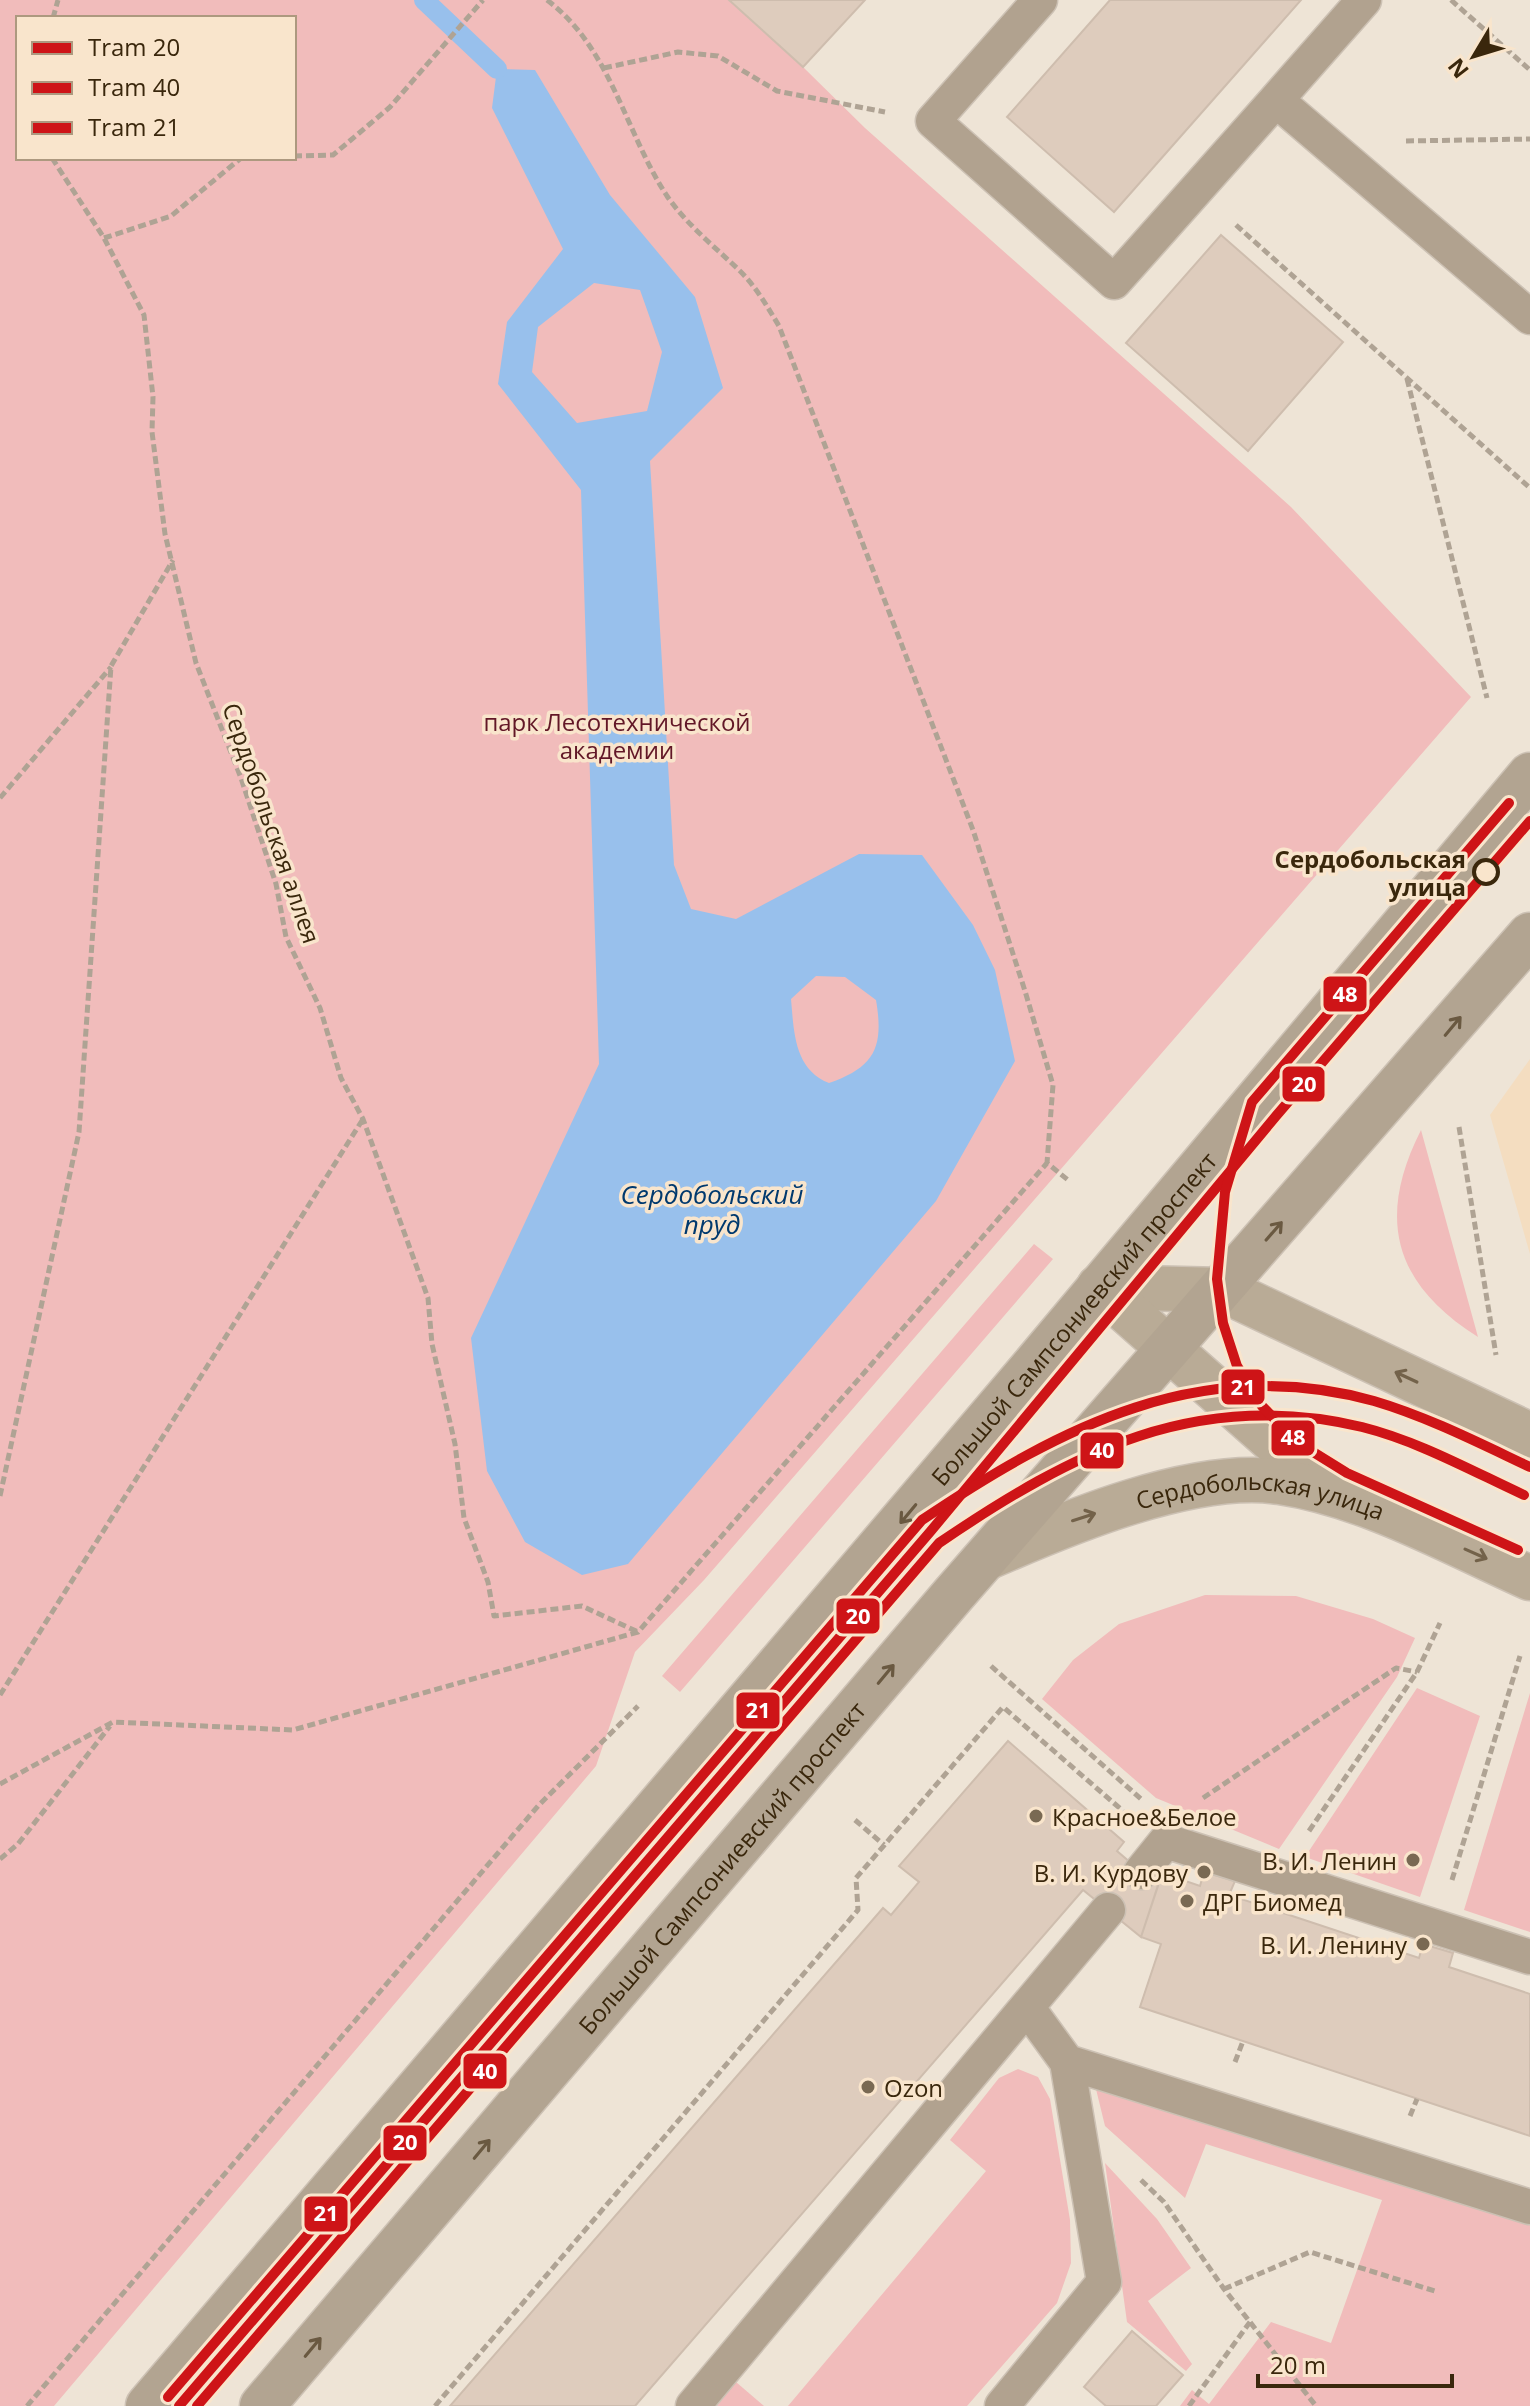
<svg xmlns="http://www.w3.org/2000/svg" width="1530" height="2406" font-family="'Open Sans',sans-serif">
	<style>
		.built { fill: #f4ddc0 }
		.green { fill: #f1bcbb; fill-rule: evenodd }
		.water { fill: #98c0ec; fill-rule: evenodd }
		.lines { fill: none; stroke-linecap: round; stroke-linejoin: round }
		.stream { stroke: #98c0ec; stroke-width: 20 }
		.building { fill: #deccbd; stroke: #cebdae; stroke-width: 2 }
		.lane-casing { stroke: #ccc1b4; stroke-width: 37 }
		.secondary-casing { stroke: #ccc1b4; stroke-width: 47 }
		.primary-casing { stroke: #ccc1b4; stroke-width: 47 }
		.path { stroke: #afa394; stroke-width: 5; stroke-dasharray: 8 4; stroke-linecap: butt }
		.lane { stroke: #b1a28f; stroke-width: 34 }
		.secondary { stroke: #b9ab96; stroke-width: 44 }
		.primary { stroke: #b2a491; stroke-width: 44 }
		.tram-1-casing { stroke: #f9e5cc; stroke-width: 16 }
		.tram-2-casing { stroke: #f9e5cc; stroke-width: 16 }
		.tram-3-casing { stroke: #f9e5cc; stroke-width: 16 }
		.tram-4-casing { stroke: #f9e5cc; stroke-width: 16 }
		.tram-1 { stroke: #ce1417; stroke-width: 10 }
		.tram-2 { stroke: #ce1417; stroke-width: 10 }
		.tram-3 { stroke: #ce1417; stroke-width: 10 }
		.tram-4 { stroke: #ce1417; stroke-width: 10 }
		.oneway { stroke: #6a5941 }
		.oneway2 { stroke: #73624a }
		.stop-dot { fill: #f9e5cc; stroke: #3a270c; stroke-width: 4 }
		.poi-dot { fill: #796953; stroke: #f9e5cc; stroke-width: 3 }
		.labels { text-anchor: middle; dominant-baseline: central; stroke-width: 7; stroke-linejoin: round; paint-order: stroke }
		.park-label { font-size: 24px; fill: #621727; stroke: #f9e5cc }
		.street-label { font-size: 24px; fill: #3a270c; stroke: #f9e5cc }
		.stop-label { font-size: 24px; font-weight: bold; fill: #3a270c; stroke: #f9e5cc; text-anchor: end }
		.poi-label { font-size: 24px; fill: #3a270c; stroke: #f9e5cc; text-anchor: start }
		.water-label { font-size: 26px; font-style: italic; fill: #00396e; stroke: #f9e5cc }
		.line-badge { stroke: #f9e5cc; stroke-width: 3 }
		.badge-label { font-size: 22px; text-anchor: middle; font-weight: bold; fill: #fff }
	</style>
	<rect width="100%" height="100%" fill="#eee4d6"/>
	<path class="built" d="M1530,1059V1254L1490,1115Z"/>
	<path class="green" d="M0,0H865L803,67L865,128L1291,507L1471,697L704,1580L635,1652L596,1766L54,2406H0ZM18,18H294V158H18Z
		M1421,1130L1478,1337C1394,1284 1376,1219 1421,1130Z
		M1034,1244L1053,1259L680,1692L662,1676Z
		M1205,1595L1296,1596L1373,1619L1415,1638L1397,1677L1279,1849L1156,1798L1042,1699L1073,1660L1119,1624Z
		M1417,1688L1480,1716L1420,1897L1305,1857Z
		M1530,1693V1932L1464,1910Z
		M1018,2069L1038,2077L1050,2099L1070,2220L1071,2263L1057,2303L967,2406H788L986,2171L950,2140L999,2078Z
		M1095,2085L1530,2223V2406H1180L1192,2390L1209,2404L1271,2322L1331,2343L1382,2200L1206,2144L1185,2198L1105,2126Z
		M1105,2163L1157,2219L1191,2268L1148,2301L1192,2364L1186,2371L1127,2322Z
		M736,2382L764,2406H717Z"/>
	<path class="water" d="M497,69L535,70L610,195L695,297L723,388L650,461L674,865L691,909L736,919L859,854L922,855L973,925L995,970L1015,1061L936,1201L628,1564L582,1575L525,1542L487,1471L471,1338L599,1064L581,490L498,384L507,322L563,249L492,108ZM594,283L640,290L662,352L647,411L577,423L532,372L538,327ZM816,976L845,977L876,1000C884,1047 875,1067 829,1083C794,1069 794,1032 791,999Z"/>
	<g class="lines">
		<path class="stream" d="M424,0L497,69"/>
	</g>
	<path class="building" d="M729,0H865L803,67Z
		M1110,0H1301L1114,212L1007,117Z
		M1221,235L1343,342L1248,451L1126,343Z
		M1008,1741L1124,1842L1117,1851L1158,1886L1141,1937L1083,1890L635,2406H450L883,1908L891,1915L919,1882L899,1866Z
		M1204,1872L1235,1881L1229,1895L1419,1958L1423,1944L1453,1953L1449,1967L1530,1994V2136L1140,2007L1161,1944L1141,1937L1162,1873L1200,1886Z
		M1132,2331L1183,2375L1156,2406H1106L1084,2387Z"/>
	<g class="lines">
		<defs>
			<path id="lane" d="M1040,0L933,121L1114,282L1276,100
				M1364,0L1276,100L1530,317
				M1141,1872L1166,1841L1530,1957
				M1027,2007L1067,2062L1530,2207
				M693,2406L1108,1910
				M1002,2406L1104,2282L1067,2062"/>
			<g id="secondary">
				<path d="M1099,1287L1223,1290L1530,1435"/>
				<path d="M1099,1287L1331,1492"/>
				<path id="s1" d="M986,1558C1064,1524 1193,1469 1280,1482C1367,1495 1450,1542 1530,1578"/>
			</g>
			<g id="primary">
				<path id="s2" d="M148,2406L1031,1369L1530,775"/>
				<path id="s3" d="M262,2406L953,1595L1530,935"/>
			</g>
		</defs>
		<use href="#lane" class="lane-casing"/>
		<use href="#secondary" class="secondary-casing"/>
		<use href="#primary" class="primary-casing"/>
		<path class="path" d="M547,0C611,48 625,132 667,196C687,225 715,247 740,271C756,287 767,306 779,326L973,830L1025,991L1053,1085L1047,1163L1068,1180
			M1451,0L1530,70
			M53,18L58,0
			M604,68L678,52L718,56L777,91L885,112
			M1406,141L1530,139
			M294,156L333,155L390,107L483,0
			M52,158L104,238L144,315L153,397L152,432L165,534L196,663L241,778L276,884L286,937L320,1008L341,1078L363,1119L428,1298L432,1344L455,1444L464,1518L488,1582L494,1616L582,1606L638,1632
			M1236,225L1530,488
			M104,238L171,216L241,158
			M1407,379L1487,698
			M0,798L111,667
			M1459,1127L1496,1355
			M0,1496L79,1132L111,666L173,560
			M991,1666L1141,1799
			M0,1695L363,1119
			M0,1784L113,1722L293,1730L638,1632L1047,1163
			M1203,1798L1396,1668L1417,1672
			M855,1820L884,1845
			M1309,1831L1417,1672L1440,1623
			M0,1859L18,1844L110,1726
			M1452,1880L1520,1656
			M1235,2062L1243,2041
			M1410,2116L1417,2099
			M1141,2180L1164,2202L1224,2289L1316,2406
			M1224,2289L1310,2252L1438,2292
			M27,2406L538,1806L638,1706
			M435,2406L858,1910L856,1878L1003,1707L1123,1811
			M1189,2406L1250,2322"/>
		<use href="#lane" class="lane"/>
		<use href="#secondary" class="secondary"/>
		<use href="#primary" class="primary"/>
		<defs>
			<path id="tram-1" d="M179,2406L930,1532L1276,1116L1530,821"/>
			<path id="tram-2" d="M197,2406L939,1543C1073,1452 1196,1388 1362,1427C1418,1441 1472,1471 1524,1495"/>
			<path id="tram-3" d="M168,2397L922,1520C1060,1427 1202,1353 1374,1401C1428,1417 1479,1443 1530,1467"/>
			<path id="tram-4" d="M1509,803L1252,1102L1225,1192L1217,1279L1223,1323L1237,1366L1262,1406L1297,1442L1347,1473L1518,1550"/>
		</defs>
		<use href="#tram-1" class="tram-1-casing"/>
		<use href="#tram-2" class="tram-2-casing"/>
		<use href="#tram-3" class="tram-3-casing"/>
		<use href="#tram-4" class="tram-4-casing"/>
		<use href="#tram-1" class="tram-1"/>
		<use href="#tram-2" class="tram-2"/>
		<use href="#tram-3" class="tram-3"/>
		<use href="#tram-4" class="tram-4"/>
	</g>
	<defs><path id="oneway-shaft" d="M-6 0H5M1.5-3L5.5 0L1.5 3" fill="none" stroke-width="1.6" stroke-linecap="round" stroke-linejoin="round" transform="scale(2)"/></defs>
	<g class="oneway">
		<use href="#oneway-shaft" transform="translate(1453 1026) rotate(-50)"/>
		<use href="#oneway-shaft" transform="translate(1274 1231) rotate(-49)"/>
		<use href="#oneway-shaft" transform="translate(908 1514) rotate(130)"/>
		<use href="#oneway-shaft" transform="translate(886 1674) rotate(-50)"/>
		<use href="#oneway-shaft" transform="translate(482 2149) rotate(-50)"/>
		<use href="#oneway-shaft" transform="translate(313 2347) rotate(-50)"/>
	</g>
	<g class="oneway2">
		<use href="#oneway-shaft" transform="translate(1406 1377) rotate(-155)"/>
		<use href="#oneway-shaft" transform="translate(1084 1517) rotate(-18)"/>
		<use href="#oneway-shaft" transform="translate(1476 1554) rotate(24)"/>
	</g>
	<circle class="stop-dot" cx="1486" cy="872" r="12"/>
	<g class="poi-dot">
		<circle cx="1036" cy="1816" r="8"/>
		<circle cx="1413" cy="1860" r="8"/>
		<circle cx="1204" cy="1872" r="8"/>
		<circle cx="1187" cy="1901" r="8"/>
		<circle cx="1423" cy="1944" r="8"/>
		<circle cx="868" cy="2087" r="8"/>
	</g>
	<g class="labels">
		<g class="park-label">
			<text x="617" y="721">парк Лесотехнической<tspan x="617" dy="28">академии</tspan></text>
		</g>
		<g class="street-label">
			<text transform="translate(272 823) rotate(71)">Сердобольская аллея</text>
			<text stroke="none"><textPath href="#s2" startOffset="1428">Большой Сампсониевский проспект</textPath></text>
			<text stroke="none"><textPath href="#s1" startOffset="288">Сердобольская улица</textPath></text>
			<text stroke="none"><textPath href="#s3" startOffset="708">Большой Сампсониевский проспект</textPath></text>
		</g>
		<g class="stop-label">
			<text x="1466" y="858">Сердобольская<tspan x="1466" dy="28">улица</tspan></text>
		</g>
		<g class="poi-label">
			<text x="1052" y="1816">Красное&amp;Белое</text>
			<text x="1397" y="1860" text-anchor="end">В. И. Ленин</text>
			<text x="1188" y="1872" text-anchor="end">В. И. Курдову</text>
			<text x="1203" y="1901">ДРГ Биомед</text>
			<text x="1407" y="1944" text-anchor="end">В. И. Ленину</text>
			<text x="884" y="2087">Ozon</text>
		</g>
		<g class="water-label">
			<text x="712" y="1194">Сердобольский<tspan x="712" dy="30">пруд</tspan></text>
		</g>
	</g>
	<g class="line-badge">
		<rect x="1322" y="975" width="46" height="38" rx="8" fill="#ce1417"/>
		<rect x="1281" y="1065" width="45" height="38" rx="8" fill="#ce1417"/>
		<rect x="1220" y="1368" width="46" height="38" rx="8" fill="#ce1417"/>
		<rect x="1270" y="1419" width="46" height="38" rx="8" fill="#ce1417"/>
		<rect x="1079" y="1431" width="46" height="39" rx="8" fill="#ce1417"/>
		<rect x="835" y="1597" width="46" height="38" rx="8" fill="#ce1417"/>
		<rect x="735" y="1691" width="46" height="39" rx="8" fill="#ce1417"/>
		<rect x="462" y="2052" width="46" height="38" rx="8" fill="#ce1417"/>
		<rect x="382" y="2124" width="46" height="38" rx="8" fill="#ce1417"/>
		<rect x="303" y="2195" width="46" height="38" rx="8" fill="#ce1417"/>
	</g>
	<g class="badge-label">
		<text x="1345" y="1002">48</text>
		<text x="1304" y="1092">20</text>
		<text x="1243" y="1395">21</text>
		<text x="1293" y="1445">48</text>
		<text x="1102" y="1458">40</text>
		<text x="858" y="1624">20</text>
		<text x="758" y="1718">21</text>
		<text x="485" y="2079">40</text>
		<text x="405" y="2150">20</text>
		<text x="326" y="2221">21</text>
	</g>
	<rect x="16" y="16" width="280" height="144" fill="#f9e5cc" stroke="#ad997f" stroke-width="2"/>
	<rect x="32" y="42" width="40" height="12" fill="#ce1417" stroke="#ad997f" stroke-width="2"/>
	<text x="88" y="56" font-size="24" fill="#3a270c">Tram 20</text>
	<rect x="32" y="82" width="40" height="12" fill="#ce1417" stroke="#ad997f" stroke-width="2"/>
	<text x="88" y="96" font-size="24" fill="#3a270c">Tram 40</text>
	<rect x="32" y="122" width="40" height="12" fill="#ce1417" stroke="#ad997f" stroke-width="2"/>
	<text x="88" y="136" font-size="24" fill="#3a270c">Tram 21</text>
	<g transform="translate(1474 56) rotate(232)" stroke="#f9e5cc" stroke-width="6" paint-order="stroke">
	<path d="M0-6L14 30L0 20L-14 30Z" fill="#3a270c"/>
	<text y="-12" font-size="22" font-weight="bold" text-anchor="middle" fill="#3a270c">N</text>
	</g>
	<path d="M1258 2374v12h194v-12" fill="none" stroke="#3a270c" stroke-width="4"/>
	<text x="1270" y="2374" font-size="24" fill="#3a270c" stroke="#f9e5cc" stroke-width="6" paint-order="stroke">20 m</text>
</svg>
